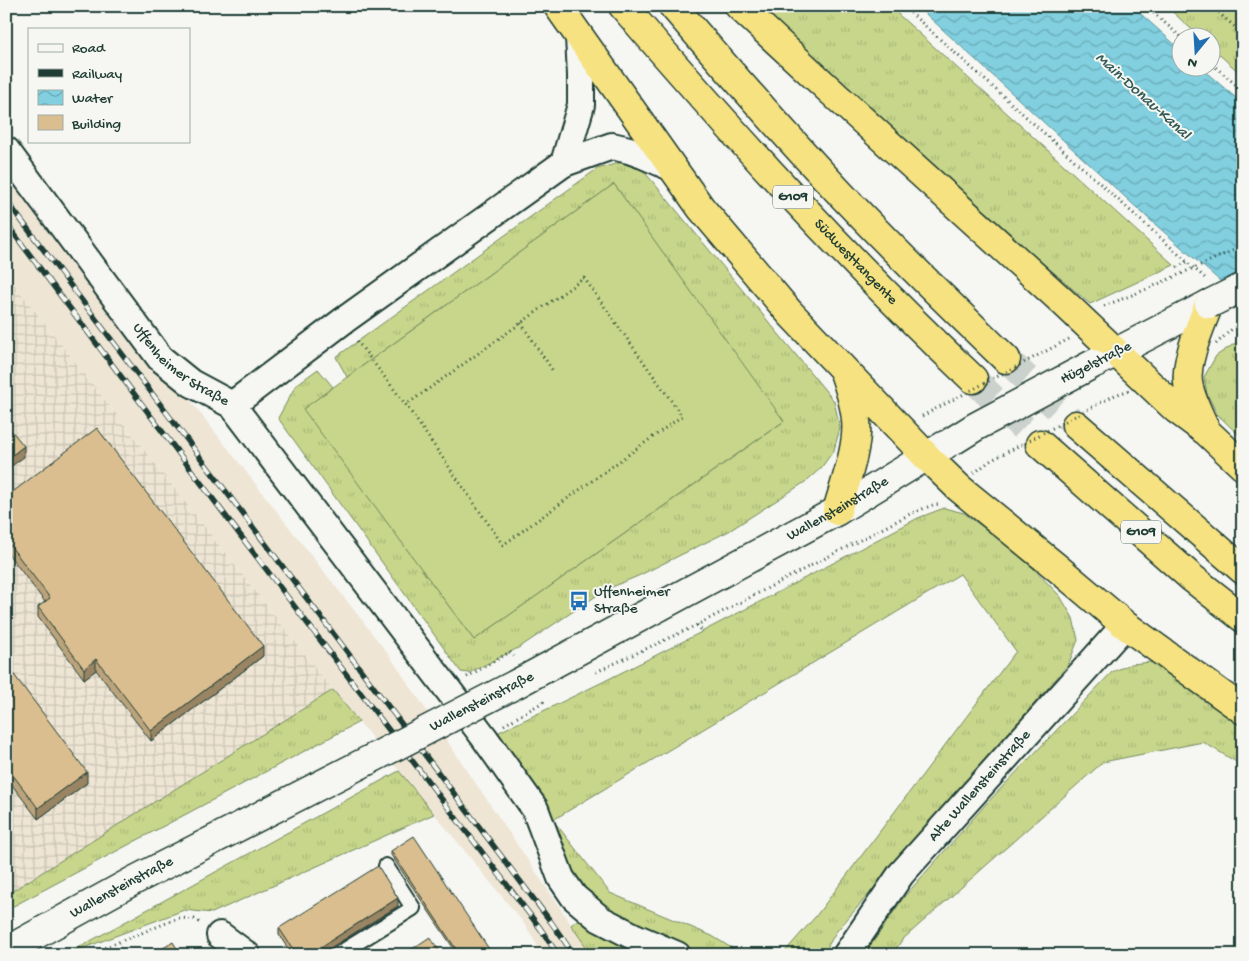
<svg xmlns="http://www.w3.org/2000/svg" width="1249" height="961" font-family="'Gochi Hand',sans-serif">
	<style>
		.built { fill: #eee5d4 }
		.industrial { fill: url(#industrial-grid) }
		.grass { fill: url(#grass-tufts); stroke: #738a5f }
		.garden { fill: #c7d68a; stroke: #738a5f }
		.water { fill: url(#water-waves); stroke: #5a959b }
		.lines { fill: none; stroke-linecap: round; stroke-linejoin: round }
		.highway-tunnel { stroke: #cbd1cc; stroke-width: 28; stroke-dasharray: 28 14; stroke-linecap: butt }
		.lane-casing { stroke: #1f3d34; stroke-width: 18 }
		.street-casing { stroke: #1f3d34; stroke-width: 30 }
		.secondary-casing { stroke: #1f3d34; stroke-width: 31 }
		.highway-casing { stroke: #1f3d34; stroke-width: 31 }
		.path { stroke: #1f3d34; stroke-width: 3; stroke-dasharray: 1 4; stroke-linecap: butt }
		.lane { stroke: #f6f6f2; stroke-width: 14 }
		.street { stroke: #f6f6f2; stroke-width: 26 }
		.secondary { stroke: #f6f6f2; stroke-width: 28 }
		.highway { stroke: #f6e281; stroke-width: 28 }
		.rail-casing { stroke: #1f3d34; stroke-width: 5.5 }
		.rail { stroke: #f6f6f2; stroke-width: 4; stroke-dasharray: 11; stroke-linecap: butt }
		.secondary-bridge-casing { stroke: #1f3d34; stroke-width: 31; stroke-linecap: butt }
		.path-bridge { stroke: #1f3d34; stroke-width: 3; stroke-dasharray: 1 4; stroke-linecap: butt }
		.secondary-bridge { stroke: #f6f6f2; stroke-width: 28 }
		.wall { fill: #bba37b; stroke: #1f3d34 }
		.shaded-wall { fill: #998564; stroke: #1f3d34 }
		.building { fill: #dabe8f; stroke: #1f3d34 }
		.labels { text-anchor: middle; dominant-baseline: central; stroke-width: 4; stroke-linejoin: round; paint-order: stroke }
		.shield { fill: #f6f6f2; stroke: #60746d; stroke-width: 1 }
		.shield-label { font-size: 14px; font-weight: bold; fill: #1f3d34 }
		.street-label { font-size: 15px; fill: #1f3d34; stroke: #f6f6f2 }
		.poi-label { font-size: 15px; fill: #1f3d34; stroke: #f6f6f2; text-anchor: start }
		.water-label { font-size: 16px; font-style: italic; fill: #335a56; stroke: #f6f6f2 }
	</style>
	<defs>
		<pattern id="industrial-grid" width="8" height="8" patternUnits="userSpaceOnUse" patternTransform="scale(1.25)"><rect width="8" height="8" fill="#eee5d4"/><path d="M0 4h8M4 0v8" fill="none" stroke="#ccc5b7"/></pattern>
		<pattern id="grass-tufts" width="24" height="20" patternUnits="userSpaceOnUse" patternTransform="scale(1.25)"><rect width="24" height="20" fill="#c7d68a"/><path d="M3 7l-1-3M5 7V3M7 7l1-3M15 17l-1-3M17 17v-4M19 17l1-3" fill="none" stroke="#aab978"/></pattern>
		<pattern id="water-waves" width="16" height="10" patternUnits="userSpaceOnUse" patternTransform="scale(1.25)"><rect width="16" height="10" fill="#81cfdf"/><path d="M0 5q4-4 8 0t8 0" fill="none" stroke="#69a9b6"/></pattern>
	</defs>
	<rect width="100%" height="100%" fill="#f6f6f2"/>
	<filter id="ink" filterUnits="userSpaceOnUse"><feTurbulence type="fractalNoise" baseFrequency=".02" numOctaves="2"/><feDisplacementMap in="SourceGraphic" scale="10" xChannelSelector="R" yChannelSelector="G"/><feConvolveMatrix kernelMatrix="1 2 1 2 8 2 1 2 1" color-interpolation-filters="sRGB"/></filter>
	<g filter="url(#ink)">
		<path class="built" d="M6,162L90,272L389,655L592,955H543L523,922L333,690L6,274Z"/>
		<path class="industrial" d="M6,274L333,690L6,895Z"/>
		<path class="grass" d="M756,6H889L1174,265L1090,304L942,176Z
			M1166,6H1243V76L1212,48V38L1200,37Z
			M626,161L640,167L653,182L834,401L840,428L834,450L821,468L805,482L729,531L638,576L605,590L520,647L469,673L461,672L278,418L296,385L318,369L333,387L304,409L474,640L783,422L614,184L347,377L336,357L597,169Z
			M1243,338V439L1217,414L1207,394L1204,377L1216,356Z
			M944,508L964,513L999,539L1032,567L1060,596L1073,618L1078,640L1068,665L836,932L823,955H782L816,916L1016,651L960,574L553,820L610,893L712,936L743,955H698L671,940L628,922L605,907L588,891L572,869L553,820L497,733C640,666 779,592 918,518Z
			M1152,662L1175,673L1243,717V766L1203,742L1103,762L902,940L892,955H864L904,897L986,804L1112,672L1131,664Z
			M333,690L359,722L6,910V895Z
			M399,771L434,814L212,913L184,910L65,955Z
			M577,920L649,955H592L571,925Z"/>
		<path class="garden" d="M614,184L784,421L474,640L303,409Z"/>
		<path class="water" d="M917,6H1132L1181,50L1182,68H1201L1243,104V301L1149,219Z"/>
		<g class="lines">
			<path class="highway-tunnel" d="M1006,359L1076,425
				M973,379L1040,444"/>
			<defs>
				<path id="lane" d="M337,955L413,908L386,866"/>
				<g id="street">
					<path id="s1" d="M6,150L160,358L191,383L232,405L484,737L535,809L561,878L574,897L600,919L635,937L677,955"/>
					<path d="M564,163L581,105V75L579,37"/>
					<path d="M232,405L343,321L564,163L612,146L629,150L643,155L673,168"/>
					<path d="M220,935L247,955"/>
					<path id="s2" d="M846,955L901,874L1125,625"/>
				</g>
				<g id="secondary">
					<path d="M1097,362L1209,304"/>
					<path id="s3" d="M518,683L837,511L945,445"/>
					<path id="s4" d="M6,951L133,881L369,760"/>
				</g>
				<g id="highway">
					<path d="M558,6L701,208L789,312L844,370L926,456L959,488L1055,566L1125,625L1243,710"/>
					<path id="s5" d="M623,6C735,136 849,262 973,379"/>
					<path d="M673,6C726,68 781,130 837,190C891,248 949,304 1006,359"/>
					<path d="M739,6L836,96L1062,301L1176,409L1207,432L1243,466"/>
					<path d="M1076,425L1243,570"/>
					<path d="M1206,430C1199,415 1191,400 1188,383C1185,360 1201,325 1209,304"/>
					<path d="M1040,444L1192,578L1243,618"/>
					<path d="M837,511C844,486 859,446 856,420C855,404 849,387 844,372"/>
				</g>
			</defs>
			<use href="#lane" class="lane-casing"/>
			<use href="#street" class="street-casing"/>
			<use href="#secondary" class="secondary-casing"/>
			<use href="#highway" class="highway-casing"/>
			<path class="path" d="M903,6L1205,278
				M1146,6L1182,38
				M1211,6L1243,34
				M1212,64L1243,91
				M1177,267L1187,262
				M1104,306L1122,299
				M521,323L553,371
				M357,341L406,405L503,545L682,416L584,278L406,405
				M579,601L583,607
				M697,625L701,630
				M596,672L697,625L912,513L933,505L940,504
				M467,677L510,652L514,656
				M504,725L543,702L542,699
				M86,955L179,918L194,919L200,923"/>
			<use href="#lane" class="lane"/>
			<use href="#street" class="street"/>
			<use href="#secondary" class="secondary"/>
			<use href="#highway" class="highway"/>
			<defs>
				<path id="rail" d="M6,200L551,922L574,955
					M6,223L240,535L540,928L558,955"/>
			</defs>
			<use href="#rail" class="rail-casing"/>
			<use href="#rail" class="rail"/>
			<defs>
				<path id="secondary-bridge" d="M1209,304L1243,287
					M951,442L975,427L1093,364
					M369,760L518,683"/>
			</defs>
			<use href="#secondary-bridge" class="secondary-bridge-casing"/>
			<path class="path-bridge" d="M1122,299L1147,289L1243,246
				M1216,344L1232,329L1243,323
				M922,416L1071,338
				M974,473L990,461L1115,395L1136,388"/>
			<use href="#secondary-bridge" class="secondary-bridge"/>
		</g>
		<path class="wall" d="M6,497L263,656L151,741L96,670L84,679L38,617V607L45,602L6,551Z
			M6,664L87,783L38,819L6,777Z
			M391,851L493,955H458L391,855Z
			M398,906L319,955H292L279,935V928Z"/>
		<path class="shaded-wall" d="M24,446V457L6,470V460Z
			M263,646V656L151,741V731Z
			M96,659V670L84,679V669Z
			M87,772V783L38,819V808Z
			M398,898V906L319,955H308Z"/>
		<path class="building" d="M6,424L24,446L6,460Z
			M97,428L263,646L151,731L96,659L84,669L38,607L50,598L6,540V497Z
			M6,664L87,772L38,808L6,766Z
			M414,836L493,955H460L391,851Z
			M378,866L398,898L308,955H297L279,928Z
			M430,937L442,955H403Z
			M173,942L181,955H152Z"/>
	</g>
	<defs>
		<symbol id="bus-bare" viewBox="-9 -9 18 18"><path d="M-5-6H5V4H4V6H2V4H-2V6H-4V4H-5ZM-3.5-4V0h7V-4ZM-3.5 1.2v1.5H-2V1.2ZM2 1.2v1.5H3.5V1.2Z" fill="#1f6fb2" stroke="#f6f6f2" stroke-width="2.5" paint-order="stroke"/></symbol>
	</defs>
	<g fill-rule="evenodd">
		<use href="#bus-bare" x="565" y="587" width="28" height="28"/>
	</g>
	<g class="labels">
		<g class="shield">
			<rect x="773" y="185.5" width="40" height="23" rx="4"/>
			<rect x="1121" y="520.5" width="40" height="23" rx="4"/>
		</g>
		<g class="shield-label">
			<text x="793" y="197">G109</text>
			<text x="1141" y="532">G109</text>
		</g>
		<g class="street-label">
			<text stroke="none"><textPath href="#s5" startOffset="346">Südwesttangente</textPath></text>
			<text stroke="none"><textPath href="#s1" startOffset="279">Uffenheimer Straße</textPath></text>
			<text transform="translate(1096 363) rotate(-27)">Hügelstraße</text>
			<text stroke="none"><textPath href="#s3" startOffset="364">Wallensteinstraße</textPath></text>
			<text transform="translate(482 702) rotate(-27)">Wallensteinstraße</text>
			<text stroke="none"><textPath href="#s2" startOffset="216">Alte Wallensteinstraße</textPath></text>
			<text stroke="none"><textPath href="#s4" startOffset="132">Wallensteinstraße</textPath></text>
		</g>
		<g class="poi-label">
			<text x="594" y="592">Uffenheimer<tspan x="594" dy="17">Straße</tspan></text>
		</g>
		<g class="water-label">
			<text transform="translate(1142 97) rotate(42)">Main-Donau-Kanal</text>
		</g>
	</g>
	<rect width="1249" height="961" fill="none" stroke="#f6f6f2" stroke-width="25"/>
	<rect x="12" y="12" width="1224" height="936" fill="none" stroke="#1f3d34" stroke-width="2" filter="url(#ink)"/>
	<rect x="28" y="28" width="162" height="115" fill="#f6f6f2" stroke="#a0aca6"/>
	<rect x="38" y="44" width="25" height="8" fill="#f6f6f2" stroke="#a0aca6"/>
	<text x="72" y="52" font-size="15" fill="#1f3d34">Road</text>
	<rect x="38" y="69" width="25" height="8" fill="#1f3d34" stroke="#a0aca6"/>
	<text x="72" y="78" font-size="15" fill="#1f3d34">Railway</text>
	<rect x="38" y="90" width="25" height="15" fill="url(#water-waves)" stroke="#a0aca6"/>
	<text x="72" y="102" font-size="15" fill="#1f3d34">Water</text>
	<rect x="38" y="115" width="25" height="15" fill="#dabe8f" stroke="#a0aca6"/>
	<text x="72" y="128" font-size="15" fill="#1f3d34">Building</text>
	<g transform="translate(1196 52) rotate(198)"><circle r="24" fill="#f6f6f2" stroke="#a0aca6"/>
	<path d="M0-4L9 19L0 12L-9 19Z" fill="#1f6fb2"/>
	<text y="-8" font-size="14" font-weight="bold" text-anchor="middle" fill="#1f3d34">N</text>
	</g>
</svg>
